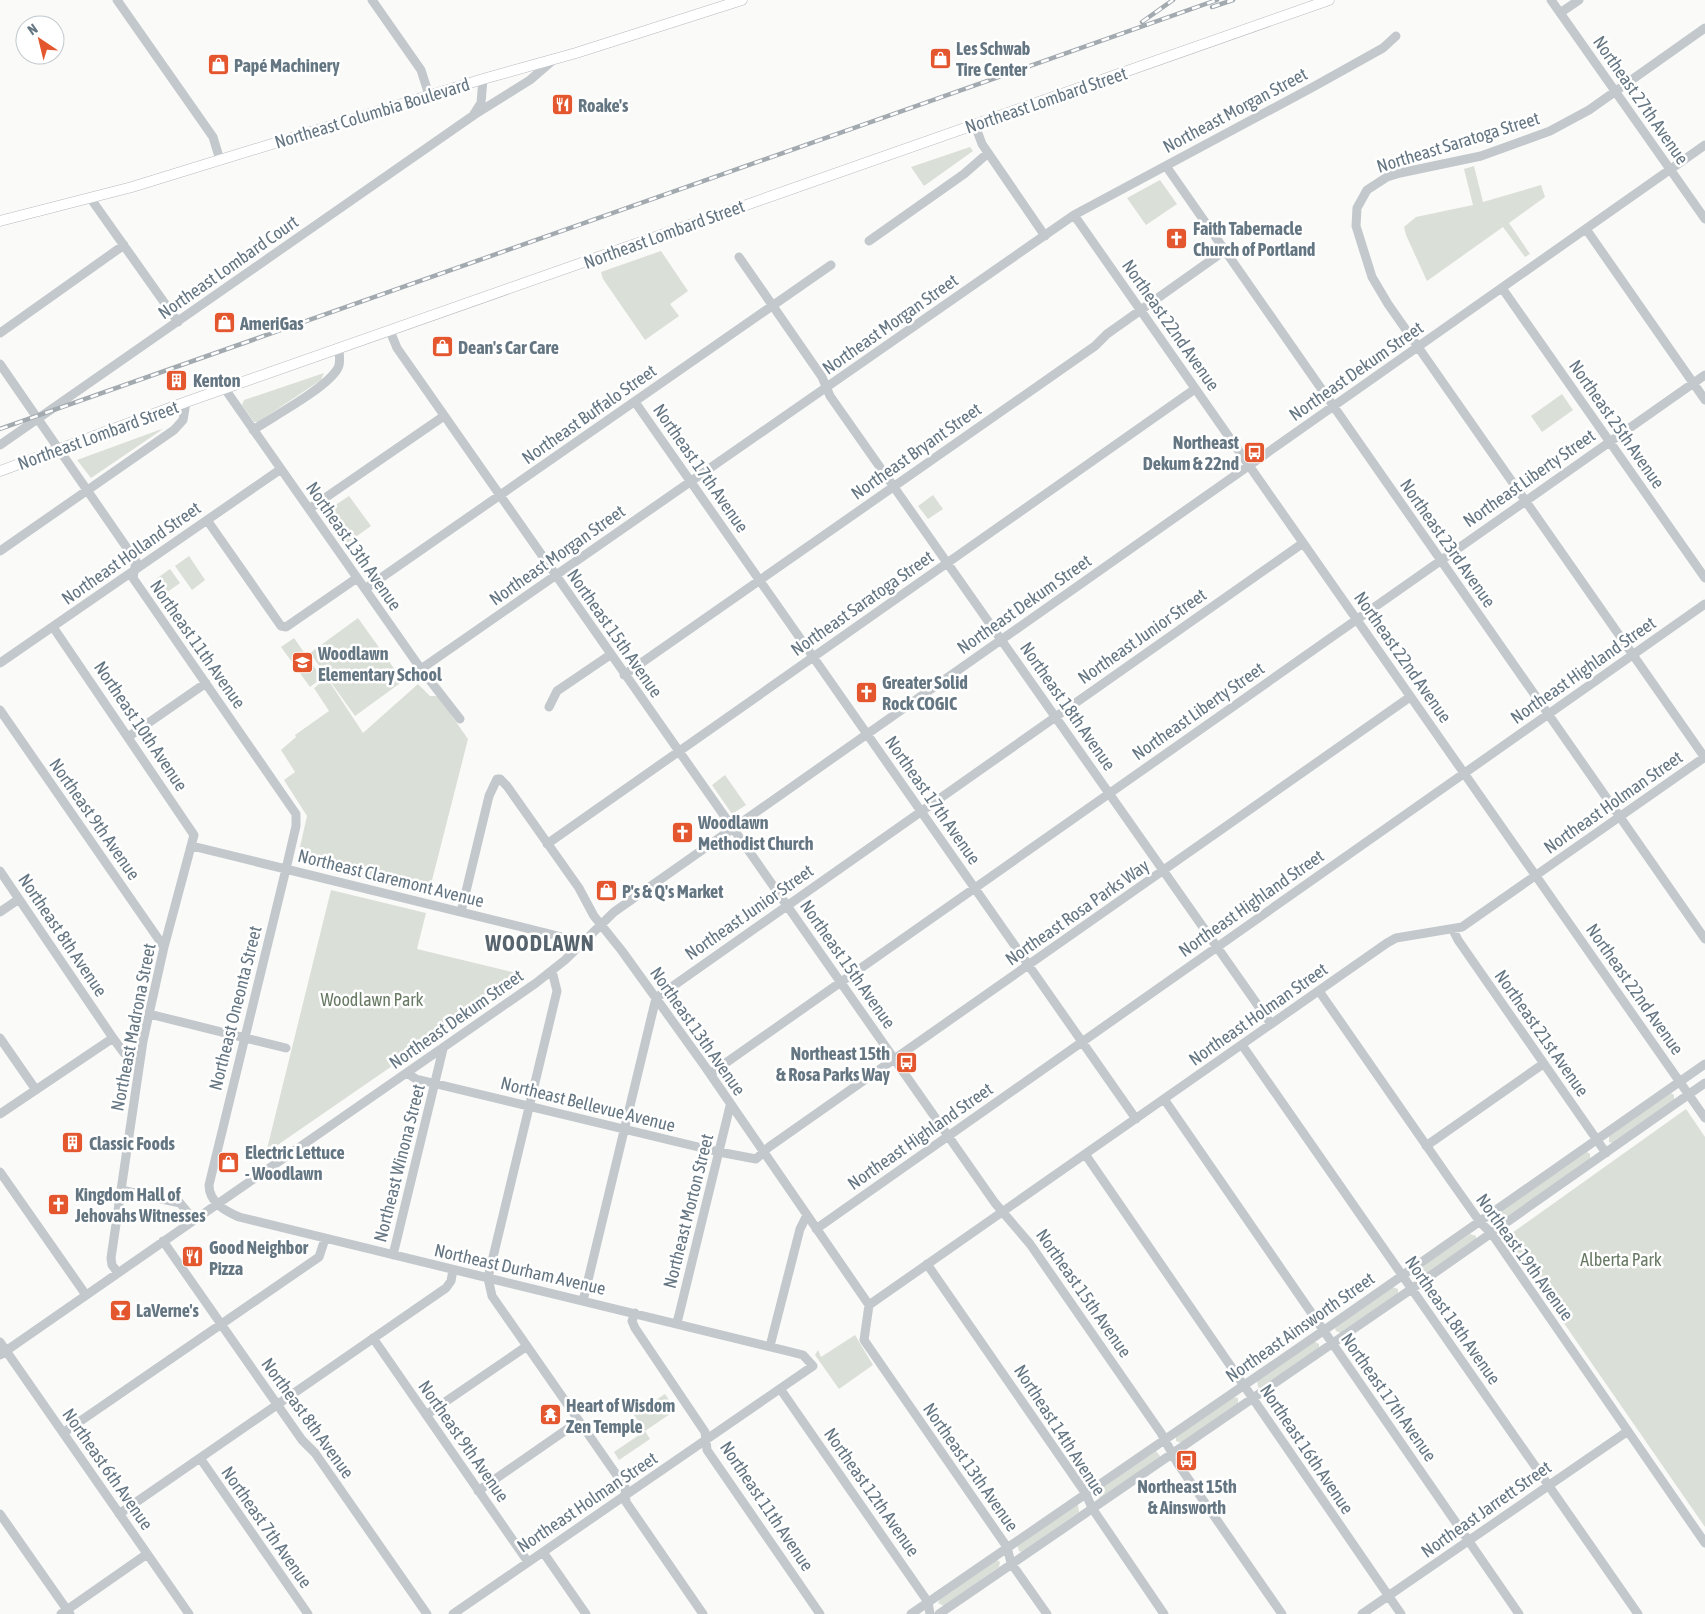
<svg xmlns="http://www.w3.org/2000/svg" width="1705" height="1614" font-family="'Asap Condensed',sans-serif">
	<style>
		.green { fill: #dadfd7 }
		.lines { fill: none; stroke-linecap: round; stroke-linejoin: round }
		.major-casing { stroke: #b5babe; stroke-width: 11 }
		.minor { stroke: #c3c8cc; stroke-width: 9 }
		.major { stroke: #fff; stroke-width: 10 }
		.rail-casing { stroke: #a2aab0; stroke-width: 4.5 }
		.rail { stroke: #fff; stroke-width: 2.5; stroke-dasharray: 8; stroke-linecap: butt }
		.labels { text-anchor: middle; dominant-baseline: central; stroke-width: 5; stroke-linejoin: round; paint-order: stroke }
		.poi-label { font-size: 18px; font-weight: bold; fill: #657683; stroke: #fff; text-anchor: start }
		.street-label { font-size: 18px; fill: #657683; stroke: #fff }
		.park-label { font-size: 18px; fill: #687a64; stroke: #fff }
		.district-label { font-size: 22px; font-weight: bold; letter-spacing: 1px; fill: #57646e; stroke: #fff }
	</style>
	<rect width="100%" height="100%" fill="#fafaf8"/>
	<path class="green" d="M970,147L973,151L924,186L911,167Z
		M1474,166L1483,202L1541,185L1545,197L1509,223L1530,254L1525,257L1503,227L1427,281L1406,235L1404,227L1416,217L1473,205L1464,169Z
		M1160,180L1177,204L1146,225L1127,198Z
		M661,251L688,291L670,304L679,316L645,340L603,279L601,272Z
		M324,373L321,380L258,422H254L242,405L244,400Z
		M1562,394L1573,410L1542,432L1531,416Z
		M163,429L91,478L77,460L159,430Z
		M933,495L943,509L928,519L918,506Z
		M349,496L371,526L344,545L322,514Z
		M189,556L205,580L192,590L175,566Z
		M170,569L180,583L166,593L156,579Z
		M358,618L403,681L355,716L310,653Z
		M294,638L322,678L310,687L281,647Z
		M327,678L363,733L418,684L430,696H436L440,699L468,739L429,892L403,890L297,860L307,816L284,780L295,772L281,750L296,737L295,735L329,711L314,688Z
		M725,775L746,805L732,814L712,785Z
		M331,890L426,913L417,949L524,975L266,1153Z
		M1671,1093L1674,1095V1101L1612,1143L1609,1142V1136Z
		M1686,1109L1705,1137V1527L1505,1238Z
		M1587,1152L1590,1154V1160L1495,1225L1492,1223V1217Z
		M1470,1234L1476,1236V1240L1422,1277H1417L1415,1274L1417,1270Z
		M1392,1287L1398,1289V1294L1341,1333L1336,1331L1335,1328Z
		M855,1335L873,1365L839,1389L815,1355L818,1350L821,1357Z
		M1313,1341L1319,1344V1348L1261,1388L1258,1387L1257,1380Z
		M665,1394L676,1410L645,1431L650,1439L619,1460L614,1452L645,1431L634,1415Z
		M1233,1397L1238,1398V1404L1182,1443L1176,1441V1436Z
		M1156,1451L1160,1456L1159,1459L1101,1498L1097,1497L1096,1492Z
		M1075,1505H1078L1079,1512L1022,1552L1019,1551L1017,1545Z
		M997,1560L1000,1562L999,1567L944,1606L938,1603L940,1599Z"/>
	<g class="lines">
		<defs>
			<path id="major" d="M0,221L132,187L483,79L576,53L742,0
				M0,471L186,402L1329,0"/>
		</defs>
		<use href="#major" class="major-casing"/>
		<path class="minor" d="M117,0L213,137L220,160
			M372,0L421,70L429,95
			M1551,0L1705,219
			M1560,13L1579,0
			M1705,28L1589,110L1550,131L1481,156L1400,173L1387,177L1367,190L1357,208L1356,226L1372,277L1388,304L1705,758
			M474,114L481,103L483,79
			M975,125L982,144L1045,236
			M1166,166L1705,939
			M91,199L178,322
			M1074,215L1705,1118
			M1586,229L1705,400
			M869,241L964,174L988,153
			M739,257L822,377L830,396L1271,1024
			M1502,288L1705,578
			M390,331L397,348L995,1203L1030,1244L1161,1433L1178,1464L1282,1614
			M0,333L124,245
			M0,364L136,561L133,578L296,814V826L286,869L209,1185C209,1202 225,1211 239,1217L787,1351L803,1355L813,1366L453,1614
			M225,389L421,669L460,719
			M635,402L1136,1119
			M253,430C274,416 327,388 338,368C341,363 339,355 339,349
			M0,445L474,115L530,80L552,61
			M309,509L444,416
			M207,520L281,626L286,627L357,578
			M0,551L174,430L183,420L186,402
			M365,589L831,265
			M53,627L194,835L164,947L143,1041L111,1258L112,1265L118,1273
			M0,663L281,469
			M421,669L1074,215L1313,87L1383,48L1396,36
			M624,675L1095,346L1107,334L1224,251
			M549,707L557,691L610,655
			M0,710L164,947
			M128,737L206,683
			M547,844L1195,389
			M192,846L562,937L580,946
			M0,871L113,1038L124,1053L140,1060
			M0,912L19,899
			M461,912L489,796L497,779H500L507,786L579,888L594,916L622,951L704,1065L869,1305
			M1453,930L1458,940L1606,1153
			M552,971L557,991L488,1278L492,1296L625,1487L626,1502L703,1614
			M1319,991L1451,1181L1480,1222L1492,1234L1705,1543
			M149,1014L286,1048
			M0,1038L36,1090
			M1242,1045L1638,1614
			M407,1073L416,1079L719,1152L756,1159L769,1147L1410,697
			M710,1074L1705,375
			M1164,1099L1519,1614
			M0,1114L113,1038
			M1426,1146L1543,1064
			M1085,1154L1401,1614
			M0,1172L86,1295
			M121,1190L180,1203L194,1220
			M816,1229L1705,604
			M163,1241L302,1440L315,1453L427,1614
			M393,1255L443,1049
			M927,1264L1086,1494L1092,1508L1164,1614
			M583,1301L656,998L1303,543
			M635,1313L632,1321L635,1328L705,1432L707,1450L820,1614
			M677,1323L730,1106
			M373,1338L528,1562
			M0,1342L189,1614
			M770,1346L800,1229L807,1215
			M0,1355L536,983L565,960L614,912L1705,145
			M781,1390L928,1602L930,1614
			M426,1415L527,1346
			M63,1433L319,1257L325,1239
			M200,1458L308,1614
			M478,1491L579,1421
			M0,1514L70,1614
			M119,1514L446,1288L451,1281L453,1270
			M543,1552L586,1614
			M61,1614L147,1554
			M911,1614L1323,1331L1705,1064
			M939,1614L1413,1288L1705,1083
			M1047,1614L1011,1563L1007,1547L864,1340L869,1305L1387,943L1396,938L1462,927L1705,757
			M1362,1614L1628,1431"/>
		<use href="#major" class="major"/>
		<defs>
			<path id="rail" d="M1212,7L1233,0
				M1142,22L1173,0
				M0,429L1217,0"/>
		</defs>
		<use href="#rail" class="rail-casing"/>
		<use href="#rail" class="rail"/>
	</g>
	<defs>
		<symbol id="shop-square" viewBox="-11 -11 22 22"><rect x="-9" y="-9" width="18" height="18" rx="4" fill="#e4572e" stroke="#fff"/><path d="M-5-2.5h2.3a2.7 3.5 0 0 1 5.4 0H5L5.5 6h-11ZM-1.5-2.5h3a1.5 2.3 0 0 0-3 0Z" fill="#fff"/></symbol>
		<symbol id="restaurant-square" viewBox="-11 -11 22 22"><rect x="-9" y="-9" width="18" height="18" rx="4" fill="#e4572e" stroke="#fff"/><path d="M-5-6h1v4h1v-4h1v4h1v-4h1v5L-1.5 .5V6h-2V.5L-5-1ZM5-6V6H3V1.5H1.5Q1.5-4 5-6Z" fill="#fff"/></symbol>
		<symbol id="church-square" viewBox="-11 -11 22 22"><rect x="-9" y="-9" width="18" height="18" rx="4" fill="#e4572e" stroke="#fff"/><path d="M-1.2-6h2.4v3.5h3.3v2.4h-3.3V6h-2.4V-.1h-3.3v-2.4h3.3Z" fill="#fff"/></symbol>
		<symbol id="building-square" viewBox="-11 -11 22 22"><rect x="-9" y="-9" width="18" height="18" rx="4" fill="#e4572e" stroke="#fff"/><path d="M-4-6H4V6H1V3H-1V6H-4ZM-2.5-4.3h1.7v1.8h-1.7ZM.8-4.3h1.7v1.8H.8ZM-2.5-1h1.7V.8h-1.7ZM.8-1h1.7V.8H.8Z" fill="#fff"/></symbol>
		<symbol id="bus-square" viewBox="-11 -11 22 22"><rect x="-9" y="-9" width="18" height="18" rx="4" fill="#e4572e" stroke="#fff"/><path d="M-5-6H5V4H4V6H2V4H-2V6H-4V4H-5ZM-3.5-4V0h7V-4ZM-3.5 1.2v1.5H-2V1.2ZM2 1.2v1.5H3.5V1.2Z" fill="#fff"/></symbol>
		<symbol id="school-square" viewBox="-11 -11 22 22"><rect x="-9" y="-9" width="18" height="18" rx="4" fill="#e4572e" stroke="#fff"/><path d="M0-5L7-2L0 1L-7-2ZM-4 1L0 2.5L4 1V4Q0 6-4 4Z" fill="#fff"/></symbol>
		<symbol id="bar-square" viewBox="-11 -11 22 22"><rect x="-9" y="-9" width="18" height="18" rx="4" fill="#e4572e" stroke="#fff"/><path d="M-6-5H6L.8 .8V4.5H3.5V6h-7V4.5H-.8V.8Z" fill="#fff"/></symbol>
		<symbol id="temple-square" viewBox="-11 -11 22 22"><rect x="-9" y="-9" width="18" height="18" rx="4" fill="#e4572e" stroke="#fff"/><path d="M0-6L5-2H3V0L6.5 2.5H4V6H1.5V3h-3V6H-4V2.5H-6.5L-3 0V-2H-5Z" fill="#fff"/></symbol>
	</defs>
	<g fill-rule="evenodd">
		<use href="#shop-square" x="928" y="46" width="25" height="25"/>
		<use href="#shop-square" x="206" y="52" width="25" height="25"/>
		<use href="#restaurant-square" x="550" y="92" width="25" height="25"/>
		<use href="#church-square" x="1164" y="226" width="25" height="25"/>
		<use href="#shop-square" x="212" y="310" width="25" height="25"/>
		<use href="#shop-square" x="430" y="334" width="25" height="25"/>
		<use href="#building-square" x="164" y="368" width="25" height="25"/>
		<use href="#bus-square" x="1242" y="440" width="25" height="25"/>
		<use href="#school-square" x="290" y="650" width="25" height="25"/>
		<use href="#church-square" x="854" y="680" width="25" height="25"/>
		<use href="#church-square" x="670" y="820" width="25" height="25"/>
		<use href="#shop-square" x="594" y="878" width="25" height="25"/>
		<use href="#bus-square" x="894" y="1050" width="25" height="25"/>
		<use href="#building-square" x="60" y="1130" width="25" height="25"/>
		<use href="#shop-square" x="216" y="1150" width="25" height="25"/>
		<use href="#church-square" x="46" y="1192" width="25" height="25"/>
		<use href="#restaurant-square" x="180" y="1244" width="25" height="25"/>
		<use href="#bar-square" x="108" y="1298" width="25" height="25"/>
		<use href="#temple-square" x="538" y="1402" width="25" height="25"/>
		<use href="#bus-square" x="1174" y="1448" width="25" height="25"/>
	</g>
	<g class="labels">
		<g class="poi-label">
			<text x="956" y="48">Les Schwab<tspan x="956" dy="21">Tire Center</tspan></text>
			<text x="234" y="65">Papé Machinery</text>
			<text x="578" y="105">Roake's</text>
			<text x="1193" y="228">Faith Tabernacle<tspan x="1193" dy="21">Church of Portland</tspan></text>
			<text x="240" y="323">AmeriGas</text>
			<text x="458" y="347">Dean's Car Care</text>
			<text x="193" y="380">Kenton</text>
			<text x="1239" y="442" text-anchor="end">Northeast<tspan x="1239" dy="21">Dekum &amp; 22nd</tspan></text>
			<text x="318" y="653">Woodlawn<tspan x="318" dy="21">Elementary School</tspan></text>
			<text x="882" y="682">Greater Solid<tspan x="882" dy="21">Rock COGIC</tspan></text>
			<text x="698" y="822">Woodlawn<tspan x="698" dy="21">Methodist Church</tspan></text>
			<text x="622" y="891">P's &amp; Q's Market</text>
			<text x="890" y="1053" text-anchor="end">Northeast 15th<tspan x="890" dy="21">&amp; Rosa Parks Way</tspan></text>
			<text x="89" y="1143">Classic Foods</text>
			<text x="245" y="1152">Electric Lettuce<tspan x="245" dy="21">- Woodlawn</tspan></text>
			<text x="75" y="1194">Kingdom Hall of<tspan x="75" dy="21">Jehovahs Witnesses</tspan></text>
			<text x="209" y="1247">Good Neighbor<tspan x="209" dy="21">Pizza</tspan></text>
			<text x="136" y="1310">LaVerne's</text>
			<text x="566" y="1405">Heart of Wisdom<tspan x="566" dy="21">Zen Temple</tspan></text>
			<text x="1187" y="1486" text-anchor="middle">Northeast 15th<tspan x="1187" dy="21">&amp; Ainsworth</tspan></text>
		</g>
		<g class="street-label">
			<text transform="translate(1046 100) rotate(-19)">Northeast Lombard Street</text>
			<text transform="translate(1641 100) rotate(55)">Northeast 27th Avenue</text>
			<text transform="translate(1235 110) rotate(-28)">Northeast Morgan Street</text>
			<text transform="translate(372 113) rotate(-17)">Northeast Columbia Boulevard</text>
			<text transform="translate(1458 142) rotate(-17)">Northeast Saratoga Street</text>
			<text transform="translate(664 234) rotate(-20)">Northeast Lombard Street</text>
			<text transform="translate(228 267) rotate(-35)">Northeast Lombard Court</text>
			<text transform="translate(890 324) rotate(-35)">Northeast Morgan Street</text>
			<text transform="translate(1171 325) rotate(55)">Northeast 22nd Avenue</text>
			<text transform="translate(1356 371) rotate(-35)">Northeast Dekum Street</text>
			<text transform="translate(589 414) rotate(-35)">Northeast Buffalo Street</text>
			<text transform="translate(1617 424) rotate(55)">Northeast 25th Avenue</text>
			<text transform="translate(98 435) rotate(-20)">Northeast Lombard Street</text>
			<text transform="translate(916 451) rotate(-35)">Northeast Bryant Street</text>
			<text transform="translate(701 468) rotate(55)">Northeast 17th Avenue</text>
			<text transform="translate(1529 478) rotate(-35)">Northeast Liberty Street</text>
			<text transform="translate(1448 543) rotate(55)">Northeast 23rd Avenue</text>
			<text transform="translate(354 546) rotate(55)">Northeast 13th Avenue</text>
			<text transform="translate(131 553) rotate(-35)">Northeast Holland Street</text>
			<text transform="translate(557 555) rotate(-35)">Northeast Morgan Street</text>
			<text transform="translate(862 603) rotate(-35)">Northeast Saratoga Street</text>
			<text transform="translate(1024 604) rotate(-35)">Northeast Dekum Street</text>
			<text transform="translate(615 633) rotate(55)">Northeast 15th Avenue</text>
			<text transform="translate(1142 636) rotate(-35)">Northeast Junior Street</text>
			<text transform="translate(198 644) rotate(55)">Northeast 11th Avenue</text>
			<text transform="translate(1403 657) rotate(55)">Northeast 22nd Avenue</text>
			<text transform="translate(1583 670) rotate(-35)">Northeast Highland Street</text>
			<text transform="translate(1068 706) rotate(55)">Northeast 18th Avenue</text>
			<text transform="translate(1198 711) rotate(-35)">Northeast Liberty Street</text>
			<text transform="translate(141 726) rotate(56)">Northeast 10th Avenue</text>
			<text transform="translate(933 800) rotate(55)">Northeast 17th Avenue</text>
			<text transform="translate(1613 802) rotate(-35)">Northeast Holman Street</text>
			<text transform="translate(95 819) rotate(55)">Northeast 9th Avenue</text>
			<text transform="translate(391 878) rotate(14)">Northeast Claremont Avenue</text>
			<text transform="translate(1251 903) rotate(-35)">Northeast Highland Street</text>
			<text transform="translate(749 912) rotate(-35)">Northeast Junior Street</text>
			<text transform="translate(1077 912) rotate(-35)">Northeast Rosa Parks Way</text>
			<text transform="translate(63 935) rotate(56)">Northeast 8th Avenue</text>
			<text transform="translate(848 964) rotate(55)">Northeast 15th Avenue</text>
			<text transform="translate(1635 989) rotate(55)">Northeast 22nd Avenue</text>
			<text transform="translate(235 1008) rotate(-76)">Northeast Oneonta Street</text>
			<text transform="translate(1258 1014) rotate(-35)">Northeast Holman Street</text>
			<text transform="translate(456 1019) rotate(-35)">Northeast Dekum Street</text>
			<text transform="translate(133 1027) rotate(-79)">Northeast Madrona Street</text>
			<text transform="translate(698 1031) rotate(55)">Northeast 13th Avenue</text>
			<text transform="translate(1542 1033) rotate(55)">Northeast 21st Avenue</text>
			<text transform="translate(588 1104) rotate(14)">Northeast Bellevue Avenue</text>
			<text transform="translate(920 1136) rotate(-35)">Northeast Highland Street</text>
			<text transform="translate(399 1163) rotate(-76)">Northeast Winona Street</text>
			<text transform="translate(688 1211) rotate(-76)">Northeast Morton Street</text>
			<text transform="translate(1525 1257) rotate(54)">Northeast 19th Avenue</text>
			<text transform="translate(520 1269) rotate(13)">Northeast Durham Avenue</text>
			<text transform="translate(1084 1293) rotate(55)">Northeast 15th Avenue</text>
			<text transform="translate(1453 1320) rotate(55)">Northeast 18th Avenue</text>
			<text transform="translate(1300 1327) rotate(-35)">Northeast Ainsworth Street</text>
			<text transform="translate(1389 1397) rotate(55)">Northeast 17th Avenue</text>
			<text transform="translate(308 1418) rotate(54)">Northeast 8th Avenue</text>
			<text transform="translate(1060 1430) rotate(57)">Northeast 14th Avenue</text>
			<text transform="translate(464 1441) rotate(55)">Northeast 9th Avenue</text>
			<text transform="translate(1307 1449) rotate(56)">Northeast 16th Avenue</text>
			<text transform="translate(971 1467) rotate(55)">Northeast 13th Avenue</text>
			<text transform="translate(108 1469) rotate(55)">Northeast 6th Avenue</text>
			<text transform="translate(872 1492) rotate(55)">Northeast 12th Avenue</text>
			<text transform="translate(587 1502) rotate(-34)">Northeast Holman Street</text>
			<text transform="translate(767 1506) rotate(56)">Northeast 11th Avenue</text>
			<text transform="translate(1486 1509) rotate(-35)">Northeast Jarrett Street</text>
			<text transform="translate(267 1527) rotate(55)">Northeast 7th Avenue</text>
		</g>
		<g class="park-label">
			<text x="372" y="999">Woodlawn Park</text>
			<text x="1621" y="1259">Alberta Park</text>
		</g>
		<g class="district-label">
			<text x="540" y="943">WOODLAWN</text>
		</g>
	</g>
	<g transform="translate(40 40) rotate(325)"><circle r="24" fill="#ffffff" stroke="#c1c8cd"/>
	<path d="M0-4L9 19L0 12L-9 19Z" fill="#e4572e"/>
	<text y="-8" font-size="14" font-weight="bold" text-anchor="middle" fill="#657683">N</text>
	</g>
</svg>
